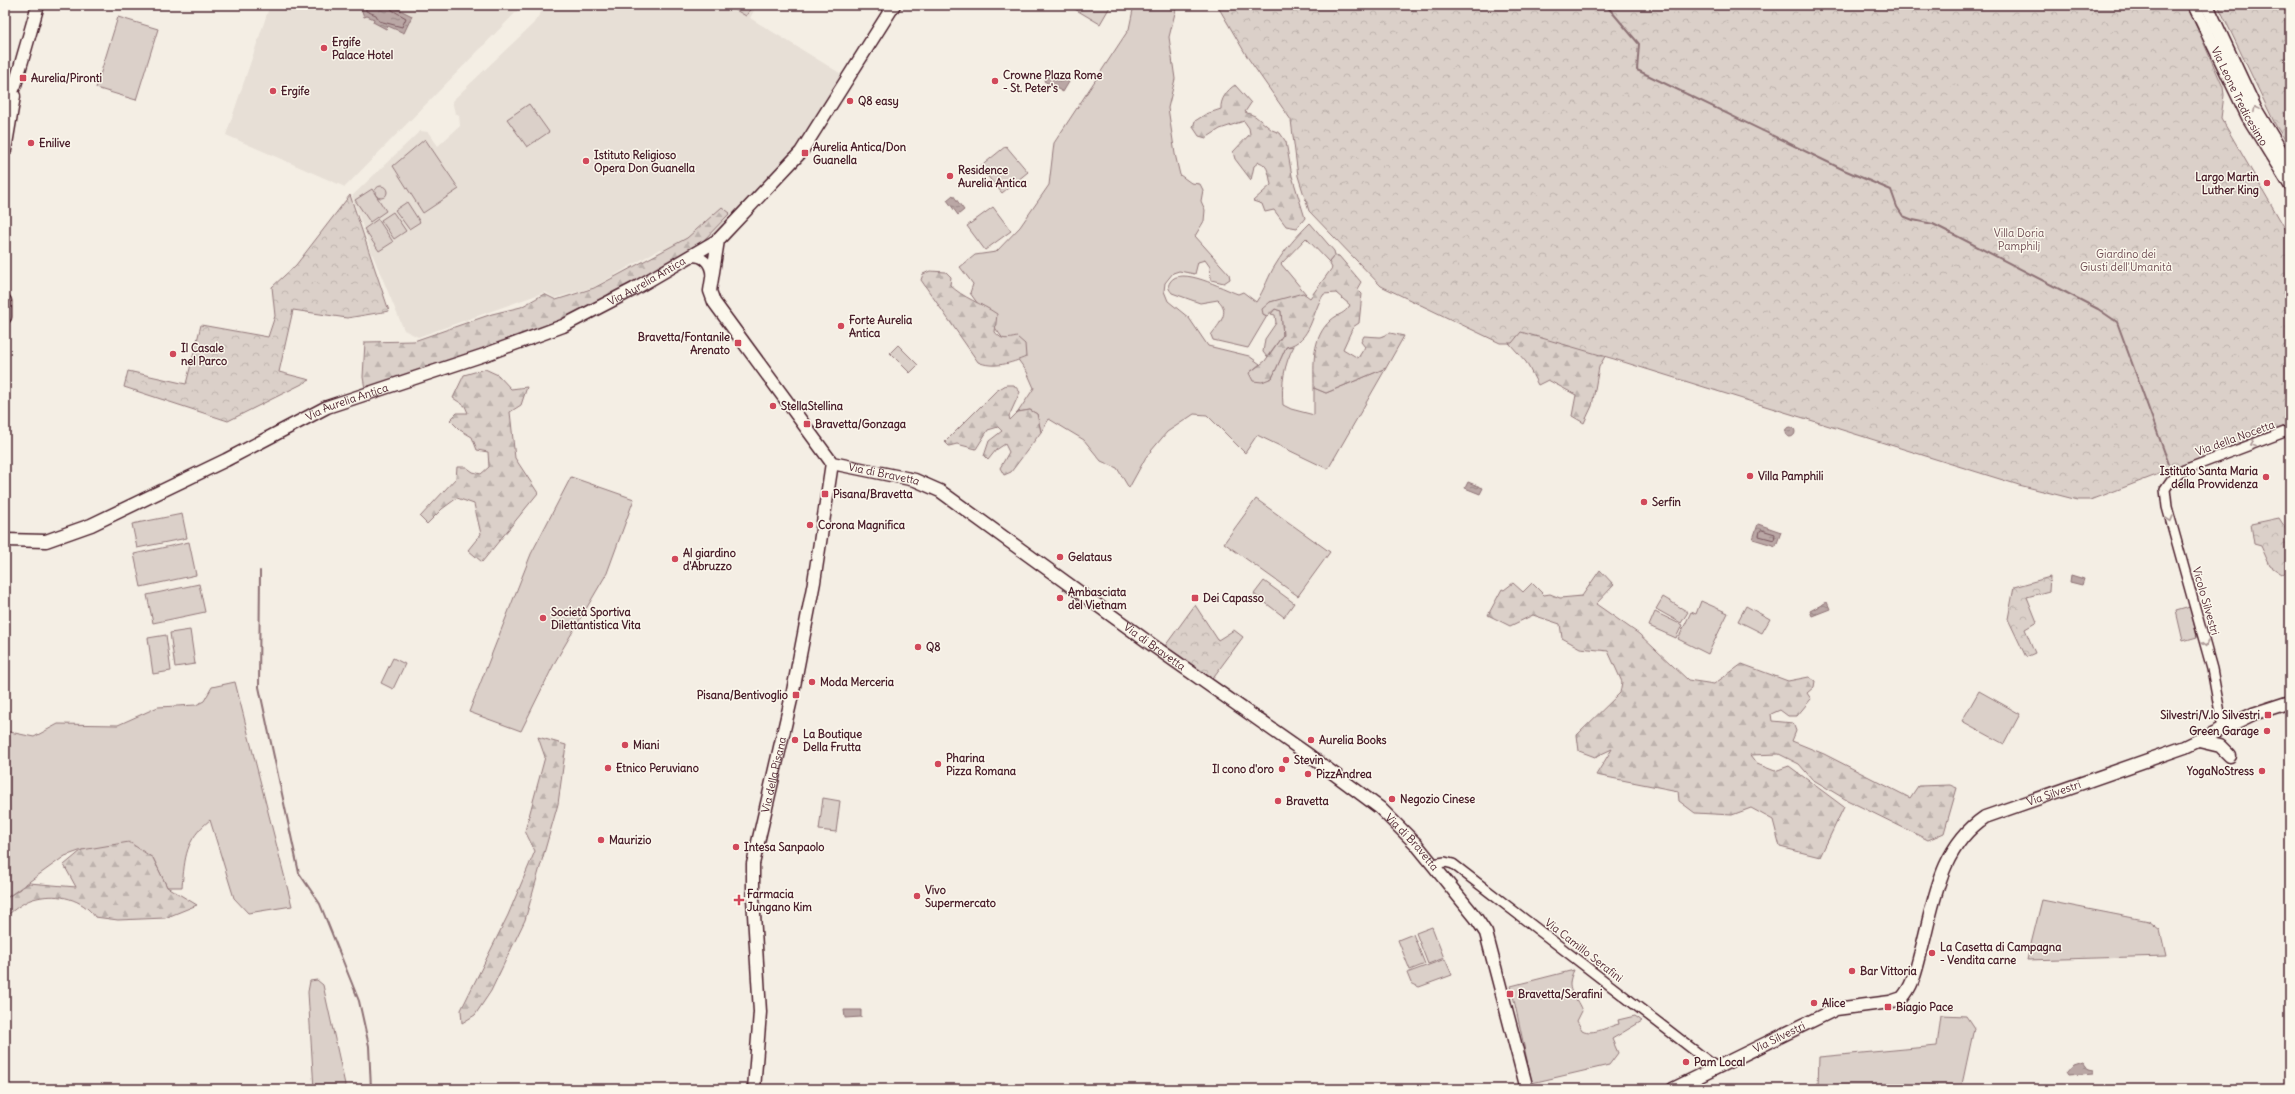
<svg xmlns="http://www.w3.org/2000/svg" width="2295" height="1094" font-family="Delius,sans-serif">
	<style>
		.built { fill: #e7dfd6 }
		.grass { fill: #dbd0c9; stroke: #92787a }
		.forest { fill: url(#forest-firs); stroke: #92787a }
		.park { fill: url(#park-crowns); stroke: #92787a }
		.water { fill: url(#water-ripples); stroke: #8d7174 }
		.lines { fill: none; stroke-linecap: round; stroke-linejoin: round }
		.shore { stroke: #77555c; stroke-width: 1 }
		.stream { stroke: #8d7174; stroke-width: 2 }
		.minor-casing { stroke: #4a1f2b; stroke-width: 12 }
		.major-casing { stroke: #4a1f2b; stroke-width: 15 }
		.minor { stroke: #fbf7ec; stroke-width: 9 }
		.major { stroke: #fbf7ec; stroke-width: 12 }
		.oneway { stroke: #ab9695 }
		.poi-dot { fill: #d1495b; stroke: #fbf7ec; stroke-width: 1.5 }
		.labels { text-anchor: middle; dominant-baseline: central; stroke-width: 3; stroke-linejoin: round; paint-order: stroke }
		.poi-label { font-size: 11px; font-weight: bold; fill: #4a1f2b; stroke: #fbf7ec; text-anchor: start }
		.street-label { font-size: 11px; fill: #4a1f2b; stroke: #fbf7ec }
		.park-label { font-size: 11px; fill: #6e4b52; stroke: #fbf7ec }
	</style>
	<defs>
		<pattern id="forest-firs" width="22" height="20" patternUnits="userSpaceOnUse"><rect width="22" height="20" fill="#dbd0c9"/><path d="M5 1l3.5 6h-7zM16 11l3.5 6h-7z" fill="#bdb2ad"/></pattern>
		<pattern id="park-crowns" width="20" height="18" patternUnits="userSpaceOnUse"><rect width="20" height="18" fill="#dbd0c9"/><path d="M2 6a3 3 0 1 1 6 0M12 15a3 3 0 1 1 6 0" fill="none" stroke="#bdb2ad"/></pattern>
		<pattern id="water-ripples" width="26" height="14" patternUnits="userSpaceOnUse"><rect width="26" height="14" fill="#baa7a5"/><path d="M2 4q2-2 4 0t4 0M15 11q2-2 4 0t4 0" fill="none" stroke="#998787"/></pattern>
	</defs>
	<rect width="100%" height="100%" fill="#f4eee4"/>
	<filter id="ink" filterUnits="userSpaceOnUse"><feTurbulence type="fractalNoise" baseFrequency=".025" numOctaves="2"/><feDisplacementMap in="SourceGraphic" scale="8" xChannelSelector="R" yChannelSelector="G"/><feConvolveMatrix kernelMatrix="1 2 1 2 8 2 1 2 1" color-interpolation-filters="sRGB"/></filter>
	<g filter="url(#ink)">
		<path class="built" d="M270,5H523L345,187L226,135Z
			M546,5H757L750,18L843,75L794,149L705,243L681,257L660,249L594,287L555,298L545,292L418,337L404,330L373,256L352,196L420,131L428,132L438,146L460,126L459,115L455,113L452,101L533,24Z"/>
		<path class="grass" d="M727,5H753L746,16Z
			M1068,5H1111L1100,24Z
			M1134,5H1177L1169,37L1175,79L1168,108L1175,154L1180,175L1191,183L1200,184L1203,190L1201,201L1205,210L1204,221L1195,236L1229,274L1230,279L1224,283L1211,280L1210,267L1205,260L1198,262L1195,274L1179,271L1173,273L1165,283L1164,291L1168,301L1189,318L1208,346L1249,356L1260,364L1249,373L1272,378L1286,347L1294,346C1284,364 1281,384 1283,405L1291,409L1314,415V388L1326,393L1386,368L1328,469L1257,435L1245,453L1207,415L1194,414L1167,432L1146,457L1129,488L1117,468L1101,461L1084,440L1049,419L1041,432L1037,414L1030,410L1018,412L1034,388L1027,372L970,293L973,284L960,267L975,255L996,252L1020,227L1049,185L1054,143L1129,29Z
			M118,17L158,29L136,100L96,88Z
			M529,104L549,132L527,147L507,119Z
			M425,139L459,189L423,213L393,166Z
			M1006,146L1028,172L1002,193L980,167Z
			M375 192a6 6 0 1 1 12 0a6 6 0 1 1-12 0Z
			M372,189L386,211L370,222L355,200Z
			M407,202L420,222L409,229L395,210Z
			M993,207L1011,231L985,250L967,226Z
			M393,212L406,231L394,239L381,220Z
			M378,219L393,242L379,251L364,229Z
			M1310,223L1334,251L1335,255L1329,262L1306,238L1281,264L1306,294L1270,302L1263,314L1267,316L1248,348L1213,340L1211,335C1219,324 1231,312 1218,300L1200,303L1172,293C1169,289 1167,287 1170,282C1180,265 1223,289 1238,294L1243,292L1256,302C1265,289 1268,276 1276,264C1285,249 1297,236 1310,223Z
			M1275,309L1281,311L1283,335L1267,357L1263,352L1265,339L1276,323L1275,315L1271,314Z
			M898,345L918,365L910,373L890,353Z
			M571,477L634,499L607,573L555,662L521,731L469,712L531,554Z
			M1256,499L1330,552L1298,596L1224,543Z
			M182,514L187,538L137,548L132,524Z
			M189,542L196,575L141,587L134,554Z
			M1264,581L1294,603L1284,617L1254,594Z
			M199,584L205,612L153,623L147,595Z
			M1663,597L1688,612L1681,623L1656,609Z
			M1701,601L1728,613L1708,654L1678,639L1691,612L1696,614Z
			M1746,606L1770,619L1762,633L1738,621Z
			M2190,607L2197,637L2183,641L2176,611Z
			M1655,612L1682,625L1676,638L1649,626Z
			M190,630L195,664L175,667L170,633Z
			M166,635L171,671L153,674L148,638Z
			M393,658L405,664L393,689L381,683Z
			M235,682L292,906L248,913L234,898L210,820C185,840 185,857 182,887H167L153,858L82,850L65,856L5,899V731L34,737L58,724L118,725L158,707L196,705L204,701L212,687Z
			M1979,691L2020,714L2004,744L1962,721Z
			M823,798L840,801L836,832L819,830Z
			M2042,900L2149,921L2160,930L2166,956L2027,960Z
			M1432,927L1444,958L1428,964L1416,933Z
			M1413,934L1425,964L1410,970L1398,940Z
			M1445,959L1452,975L1419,987L1411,983L1407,973Z
			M1574,970C1564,991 1575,993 1582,1011L1577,1021L1582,1030C1593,1036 1609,1026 1619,1024L1618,1020L1635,1016L1642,1021L1612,1039L1618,1053L1609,1065L1532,1083L1511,986Z
			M317,980L323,985L346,1089H314L308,992L310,981Z
			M1941,1015L1966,1016L1974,1028L1961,1089H1821L1818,1085L1819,1057L1937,1046Z"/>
		<path class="forest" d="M1235,85L1251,103L1245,112L1255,116L1272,130L1280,133L1286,142L1292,176L1305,218L1297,228L1286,226L1274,210L1265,212L1262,204L1253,201L1271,185C1269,176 1269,165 1259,162L1254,166L1251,180L1235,159L1233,152L1250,134L1249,128L1244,121L1220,129L1206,138L1199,136L1193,127L1195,121L1206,114L1221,109C1220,100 1227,90 1235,85Z
			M722,207L730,213L702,242L669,266L573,316L521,338L365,389L363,377L365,342L414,341L492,314L521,307L544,294L556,300L594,288L687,238Z
			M1335,255L1339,256L1361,282L1357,289L1362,294L1359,323L1353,327L1343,349L1358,358L1365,347L1361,342L1364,336L1380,337L1390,333L1404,336L1386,368L1326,393L1314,388C1314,364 1311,338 1331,320C1339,313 1344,315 1350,305L1336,293L1324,294C1311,312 1313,341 1286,347L1272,378L1262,382L1253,381L1249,373L1265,361L1283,335L1281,311L1275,309L1267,316L1263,314L1262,309L1270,302L1303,293L1310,298L1332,268L1329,262Z
			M930,271L946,272L951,277L950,285C963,298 981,303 997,314L995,332C1002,341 1007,339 1017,337L1025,344L1026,357C1012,363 993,369 978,362L921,280L923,274Z
			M1503,302L1612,344L1599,367L1592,406L1584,423L1572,416L1576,395L1548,380L1538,385L1526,362L1502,335Z
			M485,369L498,375L511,389L527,387L521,405L510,412L515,458L538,493L482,562L468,550L481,534L474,504L457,498L442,509L427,524L420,517L456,478L457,467H466L473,472L481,474L489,467L488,452L477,450L472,437L460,430L450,420L457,413H468L465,406L453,398L464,375Z
			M1006,385H1014L1020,392L1009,416L1010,420L1018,412L1030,410L1037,414L1041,432L1011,472L1004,475L1000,468L1009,452L1005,444L996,450L988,460L984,456L989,441L1002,431L998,427L988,430L976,449L957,444L949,446L945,442L996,391Z
			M1600,570L1614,585L1596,604L1639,634L1688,680L1714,684L1742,664L1788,681L1809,677L1815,681L1814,687L1807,693L1811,699L1797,716H1788L1780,710L1771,714L1772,721L1793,723L1796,731L1792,741L1824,754L1910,798L1918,786L1950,785L1957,788L1944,833L1928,840L1845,799L1812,779L1799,764L1779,754L1750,755L1757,764L1775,771L1789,766L1844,807L1820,857L1780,847L1773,820L1751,808L1732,815L1695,813L1679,801L1678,791L1596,775L1612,749L1595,757L1579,751L1577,735L1620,693L1622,682L1608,651L1580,648L1562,638L1560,624L1533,615L1510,626L1488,615L1502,589L1504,590L1513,583L1523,592L1532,583L1544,595L1550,594L1560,598L1582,596Z
			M538,737L566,745L558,804L525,920L491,991L475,1015L462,1023L461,1010L508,915L535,851L525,831L545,757Z
			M129,842L153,858L167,887L197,905L165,918L118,920L95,917C83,899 58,893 37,898C25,900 14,910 5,917V899L29,883L76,887L64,865L82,850Z"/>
		<path class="park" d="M1217,5H2187L2223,87L2224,95L2221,118L2290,237V424L2091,500H2078L2019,485L1614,359L1521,332L1512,343H1500L1381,286L1309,211L1298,176L1291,120L1248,58Z
			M2218,5H2290V147L2276,126Z
			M350,195L389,311L347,318L293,310L279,372L310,380L228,421L124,387L128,371L186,384L201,325L268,337L275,316L272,287L296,265Z
			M2279,518L2290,535V571L2282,574L2270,566L2261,546L2254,544L2251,524Z
			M2050,577L2049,591L2027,597L2037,622L2025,629L2035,653L2026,657L2008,619L2014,587Z
			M1195,605L1218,640L1234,630L1243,637L1212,679L1165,646Z"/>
		<path class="water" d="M365,5H390L412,16L404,33L388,26L386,29L373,22L374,19L367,16L364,17L361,8Z
			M1049,71L1069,82L1063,92L1044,81Z
			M953,195L964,210L958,215L947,200Z
			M1785 432a5 5 0 1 1 10 0a5 5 0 1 1-10 0Z
			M1468,482L1483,488L1480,494L1465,488Z
			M1758,524L1781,532L1776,546L1753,539Z
			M2071,575L2084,579L2082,585L2070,582Z
			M1827,602L1830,609L1812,616L1810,611Z
			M844,1010H861V1017L845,1018Z
			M2082,1061L2088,1069L2093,1070V1073L2068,1075L2066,1072L2073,1064Z"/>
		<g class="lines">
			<path class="shore" d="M366,5V11L376,15L379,21L402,27L406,18L392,10L390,5
				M1762,530L1775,534L1774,540L1759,536L1760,531Z"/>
			<path class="stream" d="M1606,5L1639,44L1637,70L1844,170L1891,190L1897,207L1903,216L1913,220L1933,224L1949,232L2098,309L2117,322L2170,467
				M260,571L259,687L299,873L320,904L359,1001L369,1046L371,1089"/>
			<defs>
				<path id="minor" d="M690,257C703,255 710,263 711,275
					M2223,729L2212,669L2167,507L2165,489L2172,479L2184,470L2290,430
					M1433,864L1445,862L1453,864L1717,1068"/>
				<g id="major">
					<path id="s1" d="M894,5L801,152L718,240L710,291L714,302L832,463L915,480L940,491L1155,647L1310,756L1380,808L1416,844L1476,918L1486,933L1527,1089"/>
					<path id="s2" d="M2194,5L2248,117L2290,185"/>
					<path d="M2207,5L2255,108L2290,166"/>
					<path d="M5,106L15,85L38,5"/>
					<path d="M5,150L14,96"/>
					<path d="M5,301V317"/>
					<path id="s3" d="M5,540L46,541L91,525L226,460L327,407L484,355L563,326L634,289L718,240"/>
					<path d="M2199,741L2220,746L2230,756"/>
					<path id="s4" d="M754,1089L760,1012L753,898V864L793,691L814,582L832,463"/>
					<path id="s5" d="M1673,1089L1836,1009L1890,1002L1902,998C1913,986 1916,970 1920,955C1934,905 1938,849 1985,817L2185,747L2253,714L2290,702"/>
				</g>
			</defs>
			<use href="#minor" class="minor-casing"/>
			<use href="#major" class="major-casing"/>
			<use href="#minor" class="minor"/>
			<use href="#major" class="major"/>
		</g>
		<defs><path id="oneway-chevron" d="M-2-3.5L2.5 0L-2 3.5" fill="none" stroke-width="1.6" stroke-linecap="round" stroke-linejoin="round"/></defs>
		<g class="oneway">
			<use href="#oneway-chevron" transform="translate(2256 109) rotate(-118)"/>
			<use href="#oneway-chevron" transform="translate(2253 444) rotate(160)"/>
			<use href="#oneway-chevron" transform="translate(2170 519) rotate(74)"/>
			<use href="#oneway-chevron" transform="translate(2205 644) rotate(75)"/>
		</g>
	</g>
	<g class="poi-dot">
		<circle cx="324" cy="48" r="4"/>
		<rect x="19" y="74" width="8" height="8" rx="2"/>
		<circle cx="995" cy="81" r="4"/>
		<circle cx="273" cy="91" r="4"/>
		<circle cx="850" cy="101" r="4"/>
		<circle cx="31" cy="143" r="4"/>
		<rect x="801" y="149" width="8" height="8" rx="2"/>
		<circle cx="586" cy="161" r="4"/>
		<circle cx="950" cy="176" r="4"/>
		<circle cx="2267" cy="183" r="4"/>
		<circle cx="841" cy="326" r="4"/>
		<rect x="734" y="339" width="8" height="8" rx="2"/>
		<circle cx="173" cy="354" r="4"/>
		<circle cx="773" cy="406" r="4"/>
		<rect x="803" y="420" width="8" height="8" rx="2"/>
		<circle cx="1750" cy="476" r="4"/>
		<circle cx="2266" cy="477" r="4"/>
		<rect x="821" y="490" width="8" height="8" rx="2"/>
		<circle cx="1644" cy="502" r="4"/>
		<circle cx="810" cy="525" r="4"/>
		<circle cx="1060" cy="557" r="4"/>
		<circle cx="675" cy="559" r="4"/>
		<circle cx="1060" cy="598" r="4"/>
		<rect x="1191" y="594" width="8" height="8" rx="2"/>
		<circle cx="543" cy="618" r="4"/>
		<circle cx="918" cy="647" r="4"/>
		<circle cx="812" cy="682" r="4"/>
		<rect x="792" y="691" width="8" height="8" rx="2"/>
		<rect x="2264" y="711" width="8" height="8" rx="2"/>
		<circle cx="2267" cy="731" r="4"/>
		<circle cx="795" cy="740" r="4"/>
		<circle cx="1311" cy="740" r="4"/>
		<circle cx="625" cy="745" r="4"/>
		<circle cx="1286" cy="760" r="4"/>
		<circle cx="938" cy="764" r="4"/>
		<circle cx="608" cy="768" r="4"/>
		<circle cx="1282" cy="769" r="4"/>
		<circle cx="2262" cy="771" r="4"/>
		<circle cx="1308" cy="774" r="4"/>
		<circle cx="1392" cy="799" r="4"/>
		<circle cx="1278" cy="801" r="4"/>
		<circle cx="601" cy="840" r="4"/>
		<circle cx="736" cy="847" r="4"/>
		<circle cx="917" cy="896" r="4"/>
		<path d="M737 894h4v4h4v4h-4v4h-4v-4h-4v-4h4z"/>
		<circle cx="1932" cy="953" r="4"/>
		<circle cx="1852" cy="971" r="4"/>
		<rect x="1506" y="990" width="8" height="8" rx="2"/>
		<circle cx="1814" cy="1003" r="4"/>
		<rect x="1884" y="1003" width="8" height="8" rx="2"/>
		<circle cx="1686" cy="1062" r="4"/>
	</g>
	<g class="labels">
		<g class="poi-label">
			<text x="332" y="42">Ergife<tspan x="332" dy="13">Palace Hotel</tspan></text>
			<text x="1003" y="75">Crowne Plaza Rome<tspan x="1003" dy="13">- St. Peter's</tspan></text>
			<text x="31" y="78">Aurelia/Pironti</text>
			<text x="281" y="91">Ergife</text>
			<text x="858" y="101">Q8 easy</text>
			<text x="39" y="143">Enilive</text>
			<text x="813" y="147">Aurelia Antica/Don<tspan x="813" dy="13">Guanella</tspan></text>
			<text x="594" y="155">Istituto Religioso<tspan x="594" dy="13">Opera Don Guanella</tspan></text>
			<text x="958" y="170">Residence<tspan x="958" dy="13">Aurelia Antica</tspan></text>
			<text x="2259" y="177" text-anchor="end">Largo Martin<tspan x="2259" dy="13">Luther King</tspan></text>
			<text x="849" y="320">Forte Aurelia<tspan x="849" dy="13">Antica</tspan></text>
			<text x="730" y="337" text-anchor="end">Bravetta/Fontanile<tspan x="730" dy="13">Arenato</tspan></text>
			<text x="181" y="348">Il Casale<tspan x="181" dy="13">nel Parco</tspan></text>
			<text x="781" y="406">StellaStellina</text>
			<text x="815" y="424">Bravetta/Gonzaga</text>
			<text x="2258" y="471" text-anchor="end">Istituto Santa Maria<tspan x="2258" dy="13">della Provvidenza</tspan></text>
			<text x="1758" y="476">Villa Pamphili</text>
			<text x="833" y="494">Pisana/Bravetta</text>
			<text x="1652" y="502">Serfin</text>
			<text x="818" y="525">Corona Magnifica</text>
			<text x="683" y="553">Al giardino<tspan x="683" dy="13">d'Abruzzo</tspan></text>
			<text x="1068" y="557">Gelataus</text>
			<text x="1068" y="592">Ambasciata<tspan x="1068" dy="13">del Vietnam</tspan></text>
			<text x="1203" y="598">Dei Capasso</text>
			<text x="551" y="612">Società Sportiva<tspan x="551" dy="13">Dilettantistica Vita</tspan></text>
			<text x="926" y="647">Q8</text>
			<text x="820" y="682">Moda Merceria</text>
			<text x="788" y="695" text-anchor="end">Pisana/Bentivoglio</text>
			<text x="2260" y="715" text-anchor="end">Silvestri/V.lo Silvestri</text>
			<text x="2259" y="731" text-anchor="end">Green Garage</text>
			<text x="803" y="734">La Boutique<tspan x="803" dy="13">Della Frutta</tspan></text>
			<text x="1319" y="740">Aurelia Books</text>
			<text x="633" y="745">Miani</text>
			<text x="946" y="758">Pharina<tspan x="946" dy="13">Pizza Romana</tspan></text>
			<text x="1294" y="760">Stevin</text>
			<text x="616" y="768">Etnico Peruviano</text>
			<text x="1274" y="769" text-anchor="end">Il cono d'oro</text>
			<text x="2254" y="771" text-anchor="end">YogaNoStress</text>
			<text x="1316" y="774">PizzAndrea</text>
			<text x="1400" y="799">Negozio Cinese</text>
			<text x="1286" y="801">Bravetta</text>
			<text x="609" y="840">Maurizio</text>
			<text x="744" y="847">Intesa Sanpaolo</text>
			<text x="925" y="890">Vivo<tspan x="925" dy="13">Supermercato</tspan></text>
			<text x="747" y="894">Farmacia<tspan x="747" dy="13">Jungano Kim</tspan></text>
			<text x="1940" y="947">La Casetta di Campagna<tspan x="1940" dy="13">- Vendita carne</tspan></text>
			<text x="1860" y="971">Bar Vittoria</text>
			<text x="1518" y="994">Bravetta/Serafini</text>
			<text x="1822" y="1003">Alice</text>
			<text x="1896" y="1007">Biagio Pace</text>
			<text x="1694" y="1062">Pam Local</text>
		</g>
		<g class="street-label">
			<text stroke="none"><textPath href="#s2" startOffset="102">Via Leone Tredicesimo</textPath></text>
			<text stroke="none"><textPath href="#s3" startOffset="697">Via Aurelia Antica</textPath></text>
			<text stroke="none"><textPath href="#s3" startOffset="373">Via Aurelia Antica</textPath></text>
			<text transform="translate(2235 438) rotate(-20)">Via della Nocetta</text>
			<text stroke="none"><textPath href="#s1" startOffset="611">Via di Bravetta</textPath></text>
			<text transform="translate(2206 601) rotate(74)">Vicolo Silvestri</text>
			<text stroke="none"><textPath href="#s1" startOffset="935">Via di Bravetta</textPath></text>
			<text stroke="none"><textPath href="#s4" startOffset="317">Via della Pisana</textPath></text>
			<text stroke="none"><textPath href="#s5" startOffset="525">Via Silvestri</textPath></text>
			<text stroke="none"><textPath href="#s1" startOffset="1259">Via di Bravetta</textPath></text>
			<text transform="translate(1584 950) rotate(38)">Via Camillo Serafini</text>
			<text stroke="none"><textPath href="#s5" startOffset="118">Via Silvestri</textPath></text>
		</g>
		<g class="park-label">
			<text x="2019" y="233">Villa Doria<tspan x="2019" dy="13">Pamphilj</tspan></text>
			<text x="2126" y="254">Giardino dei<tspan x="2126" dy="13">Giusti dell'Umanità</tspan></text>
		</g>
	</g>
	<rect width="2295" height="1094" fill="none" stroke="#fbf7ec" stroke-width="20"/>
	<rect x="10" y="10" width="2275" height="1074" fill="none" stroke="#4a1f2b" stroke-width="1.5" filter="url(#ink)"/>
</svg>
